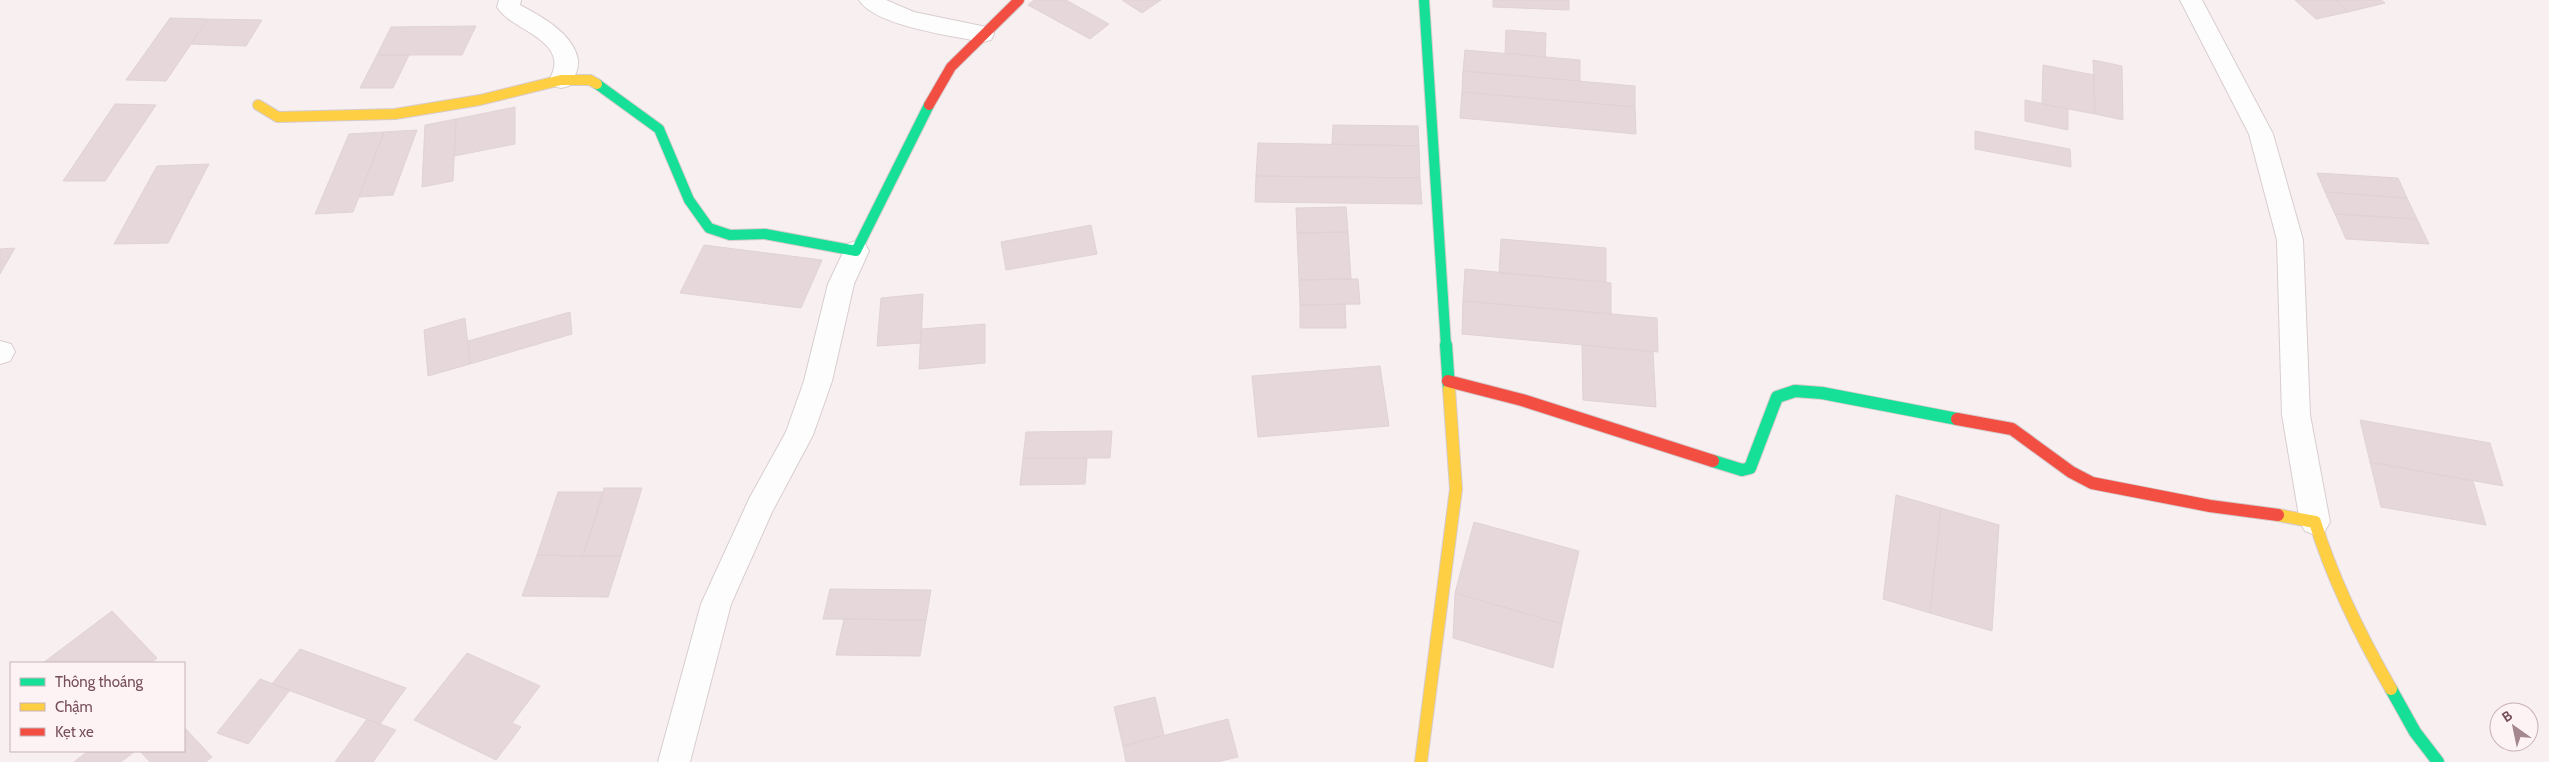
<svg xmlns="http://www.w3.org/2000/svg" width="2549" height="762" font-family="Cabin,sans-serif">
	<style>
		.building { fill: #e5d7da; stroke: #e1d2d5 }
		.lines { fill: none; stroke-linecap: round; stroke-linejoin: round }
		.street-casing { stroke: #d8cdcf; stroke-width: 2 }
		.fast-far1-casing { stroke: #d6cbcd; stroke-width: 12 }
		.fast-casing { stroke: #d6cbcd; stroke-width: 14 }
		.slow-far1-casing { stroke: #d6cbcd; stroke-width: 12 }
		.slow-casing { stroke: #d6cbcd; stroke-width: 14 }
		.jam-far1-casing { stroke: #d6cbcd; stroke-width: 12 }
		.jam-casing { stroke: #d6cbcd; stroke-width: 14 }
		.street { fill: #fefdfd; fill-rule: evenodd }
		.fast-far1 { stroke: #16e098; stroke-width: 10 }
		.fast { stroke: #16e098; stroke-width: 12 }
		.slow-far1 { stroke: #ffcf43; stroke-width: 10 }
		.slow { stroke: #ffcf43; stroke-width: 12 }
		.jam-far1 { stroke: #f24e42; stroke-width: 10 }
		.jam { stroke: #f24e42; stroke-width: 12 }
	</style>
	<rect width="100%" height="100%" fill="#f8f0f0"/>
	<path class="building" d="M1034,0H1066L1109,24L1090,39L1028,5Z
		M1122,0H1161L1142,13Z
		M1493,0H1569V10L1493,7Z
		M2295,0H2336L2348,12L2316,19Z
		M2336,0H2381L2385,3L2348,12Z
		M170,18L208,19L166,81L126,80Z
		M208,19L262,20L246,46L191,44Z
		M476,26L462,55H377L391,27Z
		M1506,30L1546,33L1545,57L1505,53Z
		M1465,50L1580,60V81L1463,71Z
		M377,55H409L393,88H360Z
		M2093,60L2122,66L2123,120L2095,114Z
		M2043,65L2094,75L2095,114L2042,104Z
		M1463,71L1635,86V107L1462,92Z
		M1462,92L1635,107L1636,134L1460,118Z
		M2025,100L2068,109V130L2025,121Z
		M115,104L156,105L105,181H63Z
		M515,107V144L454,156L456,119Z
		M456,119L453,181L422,187L425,125Z
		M1333,125L1418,126L1419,146L1332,144Z
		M417,130L393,195L359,197L384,132Z
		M1975,131L2070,149L2071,167L1975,149Z
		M384,132L353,212L315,214L349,134Z
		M1258,143L1419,146L1420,178L1256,176Z
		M209,164L168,243L114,244L157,166Z
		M2317,173L2398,178L2407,198L2325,192Z
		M1256,176L1420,178L1422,204L1255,202Z
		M2325,192L2407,198L2417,219L2335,214Z
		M1346,207L1348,232L1297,233L1296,208Z
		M2335,214L2417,219L2429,244L2346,239Z
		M1091,225L1097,254L1006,270L1001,242Z
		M1348,232L1351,279L1299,280L1297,233Z
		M1501,239L1606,248V282L1499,273Z
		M704,245L822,260L801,308L680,293Z
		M15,248L0,274V249Z
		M1465,269L1611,283V314L1463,301Z
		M1351,279H1358L1360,304L1300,305L1299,280Z
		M923,294L921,343L877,346L881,298Z
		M1463,301L1657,318L1658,352L1462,334Z
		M1345,304L1346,328H1300V305Z
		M570,312L572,334L470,364L468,341Z
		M465,318L470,364L428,376L424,330Z
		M985,324V363L919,369L921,329Z
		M1582,345L1653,352L1656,407L1583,400Z
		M1380,366L1389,426L1258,437L1252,376Z
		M2360,420L2490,443L2503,486L2370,462Z
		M1112,431L1110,458H1023L1026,432Z
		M1023,458H1087L1085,484L1020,485Z
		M2370,462L2473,481L2486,525L2381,507Z
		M604,488H642L621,556H583Z
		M558,492H604L583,556L537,555Z
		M1896,495L1941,508L1930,613L1883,599Z
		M1941,508L1999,525L1992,631L1930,613Z
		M1474,522L1579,551L1562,624L1455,593Z
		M537,555L583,556H621L608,597L522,596Z
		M830,589L931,590L926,620L823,619Z
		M1455,593L1562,624L1553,668L1453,638Z
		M112,611L157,658L151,663H43Z
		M844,619L926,620L920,656L836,655Z
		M300,649L406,688L380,724L272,684Z
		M467,653L540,686L512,723L521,727L496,760L414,720Z
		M260,679L290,690L248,744L217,733Z
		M1155,697L1164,735L1123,746L1114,707Z
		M367,719L396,730L373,762H335Z
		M1228,719L1238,757L1217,762H1126L1123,746Z
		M184,727L212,757L206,762H150L140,751H184Z
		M88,751H135L121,762H74Z"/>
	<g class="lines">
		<defs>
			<path id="street" d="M499,0H521L520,5C541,16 574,34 578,60C579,70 574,78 569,86L561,88L553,86L549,80C573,40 511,31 497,7Z
				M859,0H886L914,12L991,28L994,34L991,40L983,42C953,36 875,26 859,0Z
				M2180,0H2202L2273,134L2303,240L2310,415L2330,522L2325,531L2315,535L2305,531L2300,522L2282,415L2277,240L2249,134Z
				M856,241L865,244L869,251L854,284L832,381L813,435L772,512L731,604L690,762H658L701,604L750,497L786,432L804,381L828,284L847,244Z
				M0,341L11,344L15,352L10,361L0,364Z"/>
			<path id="fast-far1" d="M1424,0L1446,346
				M597,84L659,129L689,200L709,228L730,235L765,234L856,251L929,105"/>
			<path id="fast" d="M1446,345L1449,389
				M1713,461L1742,470L1750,468L1777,397L1795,391L1822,393L1957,419
				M2391,689L2415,732L2438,762"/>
			<path id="slow-far1" d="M258,105L278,117L395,114L480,100L561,80H590L597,84"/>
			<path id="slow" d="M2278,515L2315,522C2333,581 2360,635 2391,689
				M1421,762L1456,489L1449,389"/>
			<path id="jam-far1" d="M929,105L951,67L1019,0"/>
			<path id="jam" d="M1448,381L1522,400L1713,461
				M1957,419L2012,429L2071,472L2092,483L2210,506L2278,515"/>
		</defs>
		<use href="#street" class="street-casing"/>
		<use href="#fast-far1" class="fast-far1-casing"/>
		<use href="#fast" class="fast-casing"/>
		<use href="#slow-far1" class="slow-far1-casing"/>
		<use href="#slow" class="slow-casing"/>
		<use href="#jam-far1" class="jam-far1-casing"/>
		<use href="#jam" class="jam-casing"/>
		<use href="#street" class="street"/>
		<use href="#fast-far1" class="fast-far1"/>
		<use href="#fast" class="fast"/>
		<use href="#slow-far1" class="slow-far1"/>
		<use href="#slow" class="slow"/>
		<use href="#jam-far1" class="jam-far1"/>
		<use href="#jam" class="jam"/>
	</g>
	<rect x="10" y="662" width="175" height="90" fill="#fef3f4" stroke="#c8b1b7"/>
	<rect x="20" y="678" width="25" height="8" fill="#16e098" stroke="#c8b1b7"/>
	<text x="55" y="687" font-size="15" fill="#774f5b">Thông thoáng</text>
	<rect x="20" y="703" width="25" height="8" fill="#ffcf43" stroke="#c8b1b7"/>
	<text x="55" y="712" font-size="15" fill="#774f5b">Chậm</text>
	<rect x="20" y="728" width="25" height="8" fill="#f24e42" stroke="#c8b1b7"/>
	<text x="55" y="737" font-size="15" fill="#774f5b">Kẹt xe</text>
	<g transform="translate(2514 727) rotate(327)"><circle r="24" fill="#fef3f4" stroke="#c8b1b7"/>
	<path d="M0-4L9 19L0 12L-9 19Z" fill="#a4878f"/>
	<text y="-8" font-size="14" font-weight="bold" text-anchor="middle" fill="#774f5b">B</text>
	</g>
</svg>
